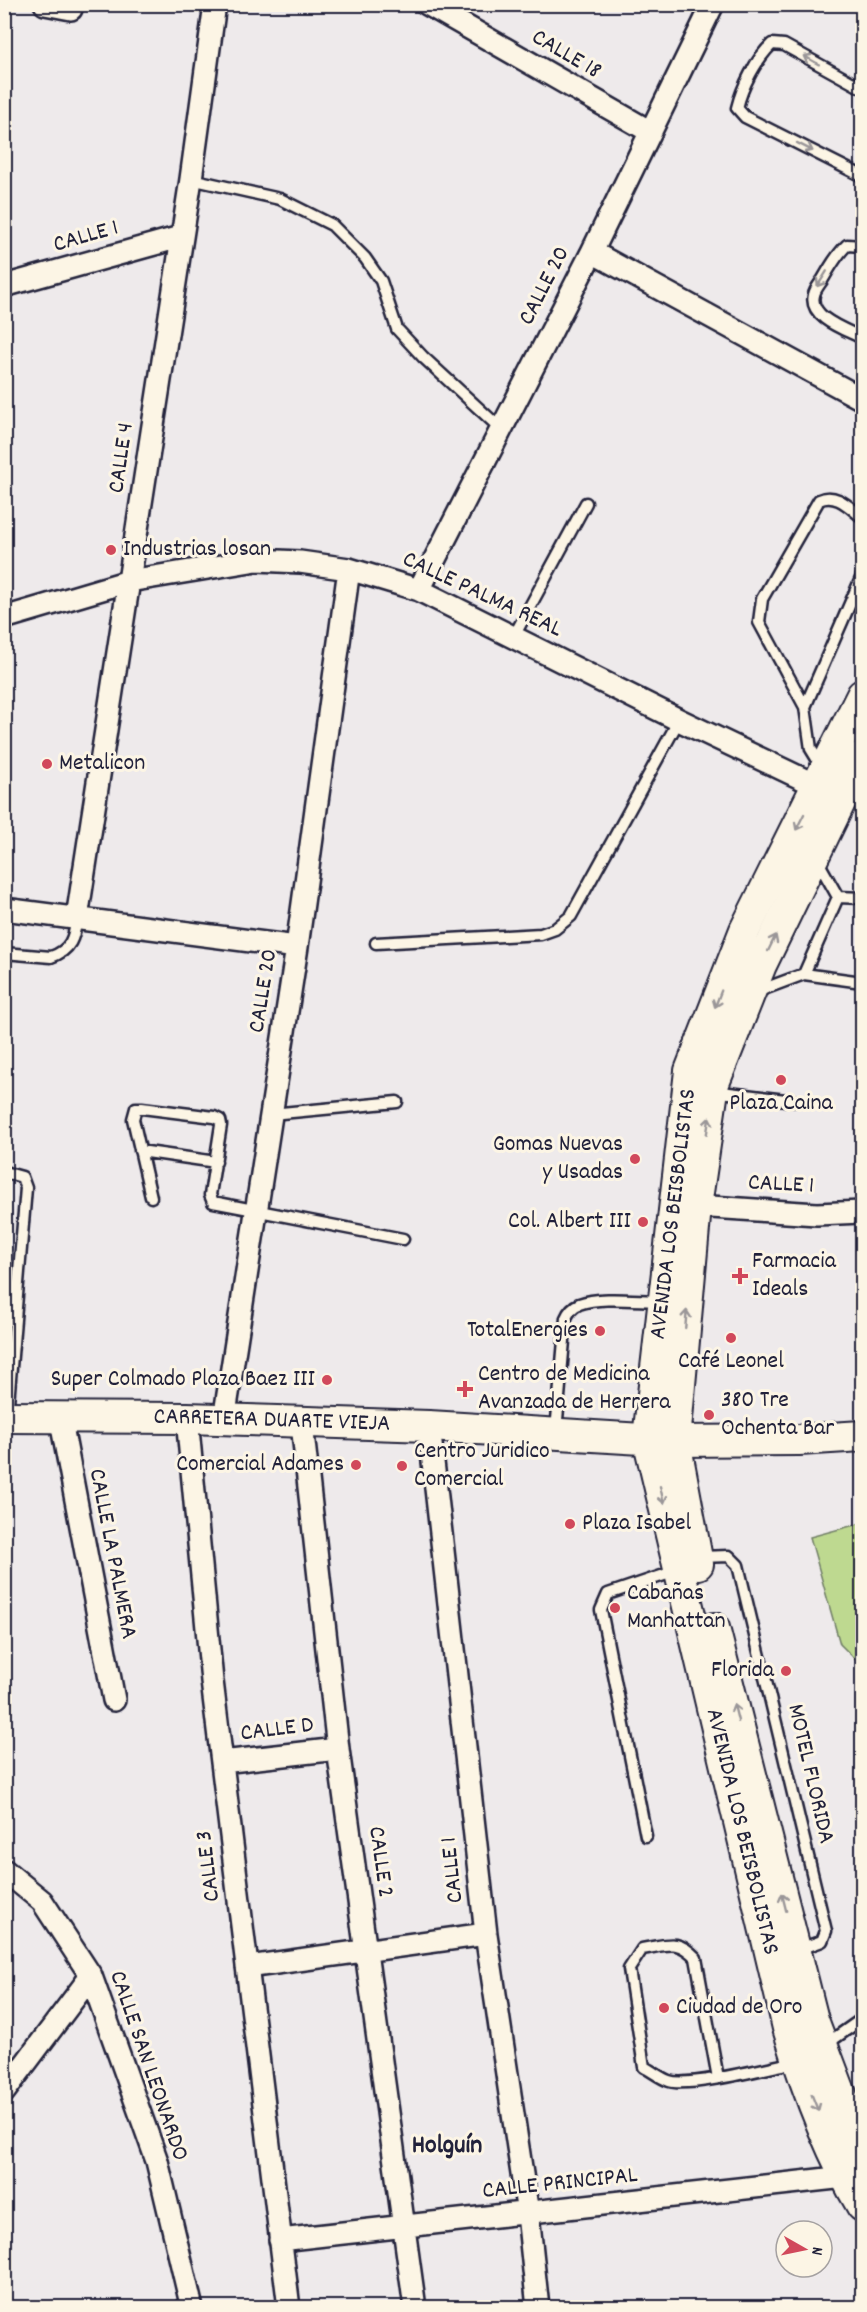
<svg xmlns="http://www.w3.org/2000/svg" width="867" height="2312" font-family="Dekko,sans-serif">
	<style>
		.pitch { fill: #bed990; stroke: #707e66; stroke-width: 1.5 }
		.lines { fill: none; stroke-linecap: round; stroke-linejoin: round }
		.lane-casing { stroke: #22223b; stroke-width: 15 }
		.street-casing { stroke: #22223b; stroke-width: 26 }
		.secondary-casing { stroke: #22223b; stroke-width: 34 }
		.lane { stroke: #fcf5e5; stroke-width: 10 }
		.street { stroke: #fcf5e5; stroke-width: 21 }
		.secondary { stroke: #fcf5e5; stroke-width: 30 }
		.oneway { stroke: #9a9698 }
		.poi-dot { fill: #d1495b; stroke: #fcf5e5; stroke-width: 2 }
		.labels { text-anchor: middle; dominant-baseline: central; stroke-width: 6; stroke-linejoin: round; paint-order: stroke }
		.street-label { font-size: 24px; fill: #22223b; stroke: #fcf5e5 }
		.poi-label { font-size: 24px; fill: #22223b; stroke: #fcf5e5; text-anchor: start }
		.neighbourhood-label { font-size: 26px; font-weight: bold; fill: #22223b; stroke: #fcf5e5 }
	</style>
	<rect width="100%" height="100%" fill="#eeeaeb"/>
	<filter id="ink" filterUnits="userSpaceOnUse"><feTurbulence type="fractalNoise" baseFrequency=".0167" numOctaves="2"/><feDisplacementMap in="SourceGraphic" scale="12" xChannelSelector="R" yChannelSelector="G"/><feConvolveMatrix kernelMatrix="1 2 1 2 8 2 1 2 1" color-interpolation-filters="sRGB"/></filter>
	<g filter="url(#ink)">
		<path class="pitch" d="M862,1523V1666L840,1644L810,1537Z"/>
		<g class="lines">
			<defs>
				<path id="lane" d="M862,88L784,45L772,44C756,59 742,87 737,108L745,117L862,176
					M191,179L280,199L332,225L365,258L381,281L397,329L423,357L501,429
					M862,246L847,245C837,254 830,267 823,279C820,284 815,289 814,295C808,318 847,330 862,338
					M514,636L586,503
					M805,707L862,576
					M822,767L811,749L805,707L759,622L762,599L819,500C836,492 849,507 862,517
					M816,858L838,897L862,898
					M376,943L541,934L555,929L571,916L679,720
					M4,953L51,957C71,950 74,938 77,918
					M804,974L838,897
					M756,992L804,974L862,982
					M713,1091L794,1101
					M271,1114L397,1102
					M140,1151L216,1162
					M4,1172L22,1177L26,1188L7,1415
					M151,1197L133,1119L136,1108H142L214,1117L220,1120L221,1125L210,1195L213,1202L403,1239
					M556,1431L566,1318C569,1311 572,1307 579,1304C601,1296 637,1301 661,1301
					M700,1557L729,1556L738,1565L826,1931L822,1941L797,1950
					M646,1836L601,1610L608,1594L676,1571
					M825,2045L862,2019
					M718,2078L696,1958C677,1938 668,1945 642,1949L629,1969L644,2067C652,2071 660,2078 669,2081C689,2088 771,2067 796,2062"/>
				<path id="street" d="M45,4L71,9
					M427,4L649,131
					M592,252L862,399
					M4,286L180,237
					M419,590L592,252L713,4
					M4,618L129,581L257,560L300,562L349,569L419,590L679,720L828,791
					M4,909L297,947
					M77,918L191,179L215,4
					M696,1206L817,1214L862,1212
					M60,1416L114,1700
					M187,1418L212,1681L289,2308
					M224,1420L297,947L349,569
					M302,1424L338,1749L415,2308
					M429,1426L486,1934L528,2214L538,2308
					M222,1762L338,1749
					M4,1870L42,1901L91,1976L157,2161L192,2308
					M247,1967L486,1934
					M4,2092L91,1976
					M280,2240L845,2177L862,2171"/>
				<g id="secondary">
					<path id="s1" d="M862,695L745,930L690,1071L648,1438L788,2028C806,2088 830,2153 862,2206"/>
					<path id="s2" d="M4,1417L187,1418L429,1426L675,1441L799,1440L862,1436"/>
					<path d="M698,1564L675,1441L696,1206L714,1083L761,965L862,757"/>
					<path d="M714,1628L813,2020L862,2150"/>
				</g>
			</defs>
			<use href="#lane" class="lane-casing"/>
			<use href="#street" class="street-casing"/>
			<use href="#secondary" class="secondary-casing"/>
			<use href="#lane" class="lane"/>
			<use href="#street" class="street"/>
			<use href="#secondary" class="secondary"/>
		</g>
		<defs><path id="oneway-shaft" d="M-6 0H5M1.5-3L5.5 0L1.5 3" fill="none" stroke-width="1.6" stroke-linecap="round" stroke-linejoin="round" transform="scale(1.5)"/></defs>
		<g class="oneway">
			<use href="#oneway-shaft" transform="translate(811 60) rotate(-151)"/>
			<use href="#oneway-shaft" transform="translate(805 147) rotate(27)"/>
			<use href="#oneway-shaft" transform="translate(822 279) rotate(122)"/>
			<use href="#oneway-shaft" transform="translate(800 822) rotate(117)"/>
			<use href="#oneway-shaft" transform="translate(772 943) rotate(-64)"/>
			<use href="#oneway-shaft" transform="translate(718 999) rotate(111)"/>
			<use href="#oneway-shaft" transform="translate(708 1126) rotate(-81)"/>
			<use href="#oneway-shaft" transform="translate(686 1319) rotate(-85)"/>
			<use href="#oneway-shaft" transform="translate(662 1495) rotate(77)"/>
			<use href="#oneway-shaft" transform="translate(736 1713) rotate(-104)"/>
			<use href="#oneway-shaft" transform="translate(784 1902) rotate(-104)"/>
			<use href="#oneway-shaft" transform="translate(815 2103) rotate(68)"/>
		</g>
	</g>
	<g class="poi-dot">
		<circle cx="111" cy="550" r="6"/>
		<circle cx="47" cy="764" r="6"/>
		<circle cx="781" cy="1080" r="6"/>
		<circle cx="635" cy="1159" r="6"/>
		<circle cx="643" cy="1222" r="6"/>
		<path d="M737 1267h6v6h6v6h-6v6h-6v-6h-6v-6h6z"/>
		<circle cx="600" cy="1331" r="6"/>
		<circle cx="731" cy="1338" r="6"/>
		<circle cx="327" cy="1380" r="6"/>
		<path d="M462 1380h6v6h6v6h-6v6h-6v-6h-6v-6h6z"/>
		<circle cx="709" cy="1415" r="6"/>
		<circle cx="356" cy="1465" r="6"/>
		<circle cx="402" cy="1466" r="6"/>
		<circle cx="570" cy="1524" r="6"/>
		<circle cx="615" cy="1608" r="6"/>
		<circle cx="786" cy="1671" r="6"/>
		<circle cx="664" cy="2008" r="6"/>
	</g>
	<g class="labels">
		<g class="street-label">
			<text transform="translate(566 55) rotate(30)">CALLE 18</text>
			<text transform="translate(86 237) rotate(-16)">CALLE 1</text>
			<text transform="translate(545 286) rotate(-63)">CALLE 20</text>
			<text transform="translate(122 458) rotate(-82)">CALLE 4</text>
			<text transform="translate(482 595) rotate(25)">CALLE PALMA REAL</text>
			<text transform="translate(264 991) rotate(-81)">CALLE 20</text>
			<text transform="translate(781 1185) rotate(3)">CALLE 1</text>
			<text transform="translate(674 1214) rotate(-83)">AVENIDA LOS BEISBOLISTAS</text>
			<text stroke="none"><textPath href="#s2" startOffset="268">CARRETERA DUARTE VIEJA</textPath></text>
			<text transform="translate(112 1554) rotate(79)">CALLE LA PALMERA</text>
			<text transform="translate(277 1730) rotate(-7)">CALLE D</text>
			<text transform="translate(810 1774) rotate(77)">MOTEL FLORIDA</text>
			<text stroke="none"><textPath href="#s1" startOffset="1188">AVENIDA LOS BEISBOLISTAS</textPath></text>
			<text transform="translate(380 1862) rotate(82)">CALLE 2</text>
			<text transform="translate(209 1866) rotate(-97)">CALLE 3</text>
			<text transform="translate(453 1870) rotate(-96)">CALLE 1</text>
			<text transform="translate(148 2066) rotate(71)">CALLE SAN LEONARDO</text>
			<text transform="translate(560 2184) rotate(-6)">CALLE PRINCIPAL</text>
		</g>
		<g class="poi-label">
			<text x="123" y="550">Industrias losan</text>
			<text x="59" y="764">Metalicon</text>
			<text x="781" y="1104" text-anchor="middle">Plaza Caina</text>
			<text x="623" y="1145" text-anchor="end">Gomas Nuevas<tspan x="623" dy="28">y Usadas</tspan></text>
			<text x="631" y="1222" text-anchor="end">Col. Albert III</text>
			<text x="752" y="1262">Farmacia<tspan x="752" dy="28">Ideals</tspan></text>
			<text x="588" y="1331" text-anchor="end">TotalEnergies</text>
			<text x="731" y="1362" text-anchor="middle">Café Leonel</text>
			<text x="478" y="1375">Centro de Medicina<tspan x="478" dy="28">Avanzada de Herrera</tspan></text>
			<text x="315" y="1380" text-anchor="end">Super Colmado Plaza Baez III</text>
			<text x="721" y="1401">380 Tre<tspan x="721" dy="28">Ochenta Bar</tspan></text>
			<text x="414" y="1452">Centro Juridico<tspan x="414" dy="28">Comercial</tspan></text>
			<text x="344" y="1465" text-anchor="end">Comercial Adames</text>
			<text x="582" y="1524">Plaza Isabel</text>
			<text x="627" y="1594">Cabañas<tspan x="627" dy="28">Manhattan</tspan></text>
			<text x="774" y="1671" text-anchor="end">Florida</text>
			<text x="676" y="2008">Ciudad de Oro</text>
		</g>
		<g class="neighbourhood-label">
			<text x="447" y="2146">Holguín</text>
		</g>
	</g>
	<rect width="867" height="2312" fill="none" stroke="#fcf5e5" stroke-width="24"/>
	<rect x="12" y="12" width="843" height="2288" fill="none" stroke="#22223b" stroke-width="2" filter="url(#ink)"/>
	<g transform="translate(804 2249) rotate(99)"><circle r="28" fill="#fcf5e5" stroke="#a5a1a1" stroke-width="1.5"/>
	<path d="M0-4.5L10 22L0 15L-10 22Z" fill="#d1495b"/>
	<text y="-9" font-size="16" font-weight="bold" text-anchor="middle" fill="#22223b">N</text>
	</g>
</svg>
